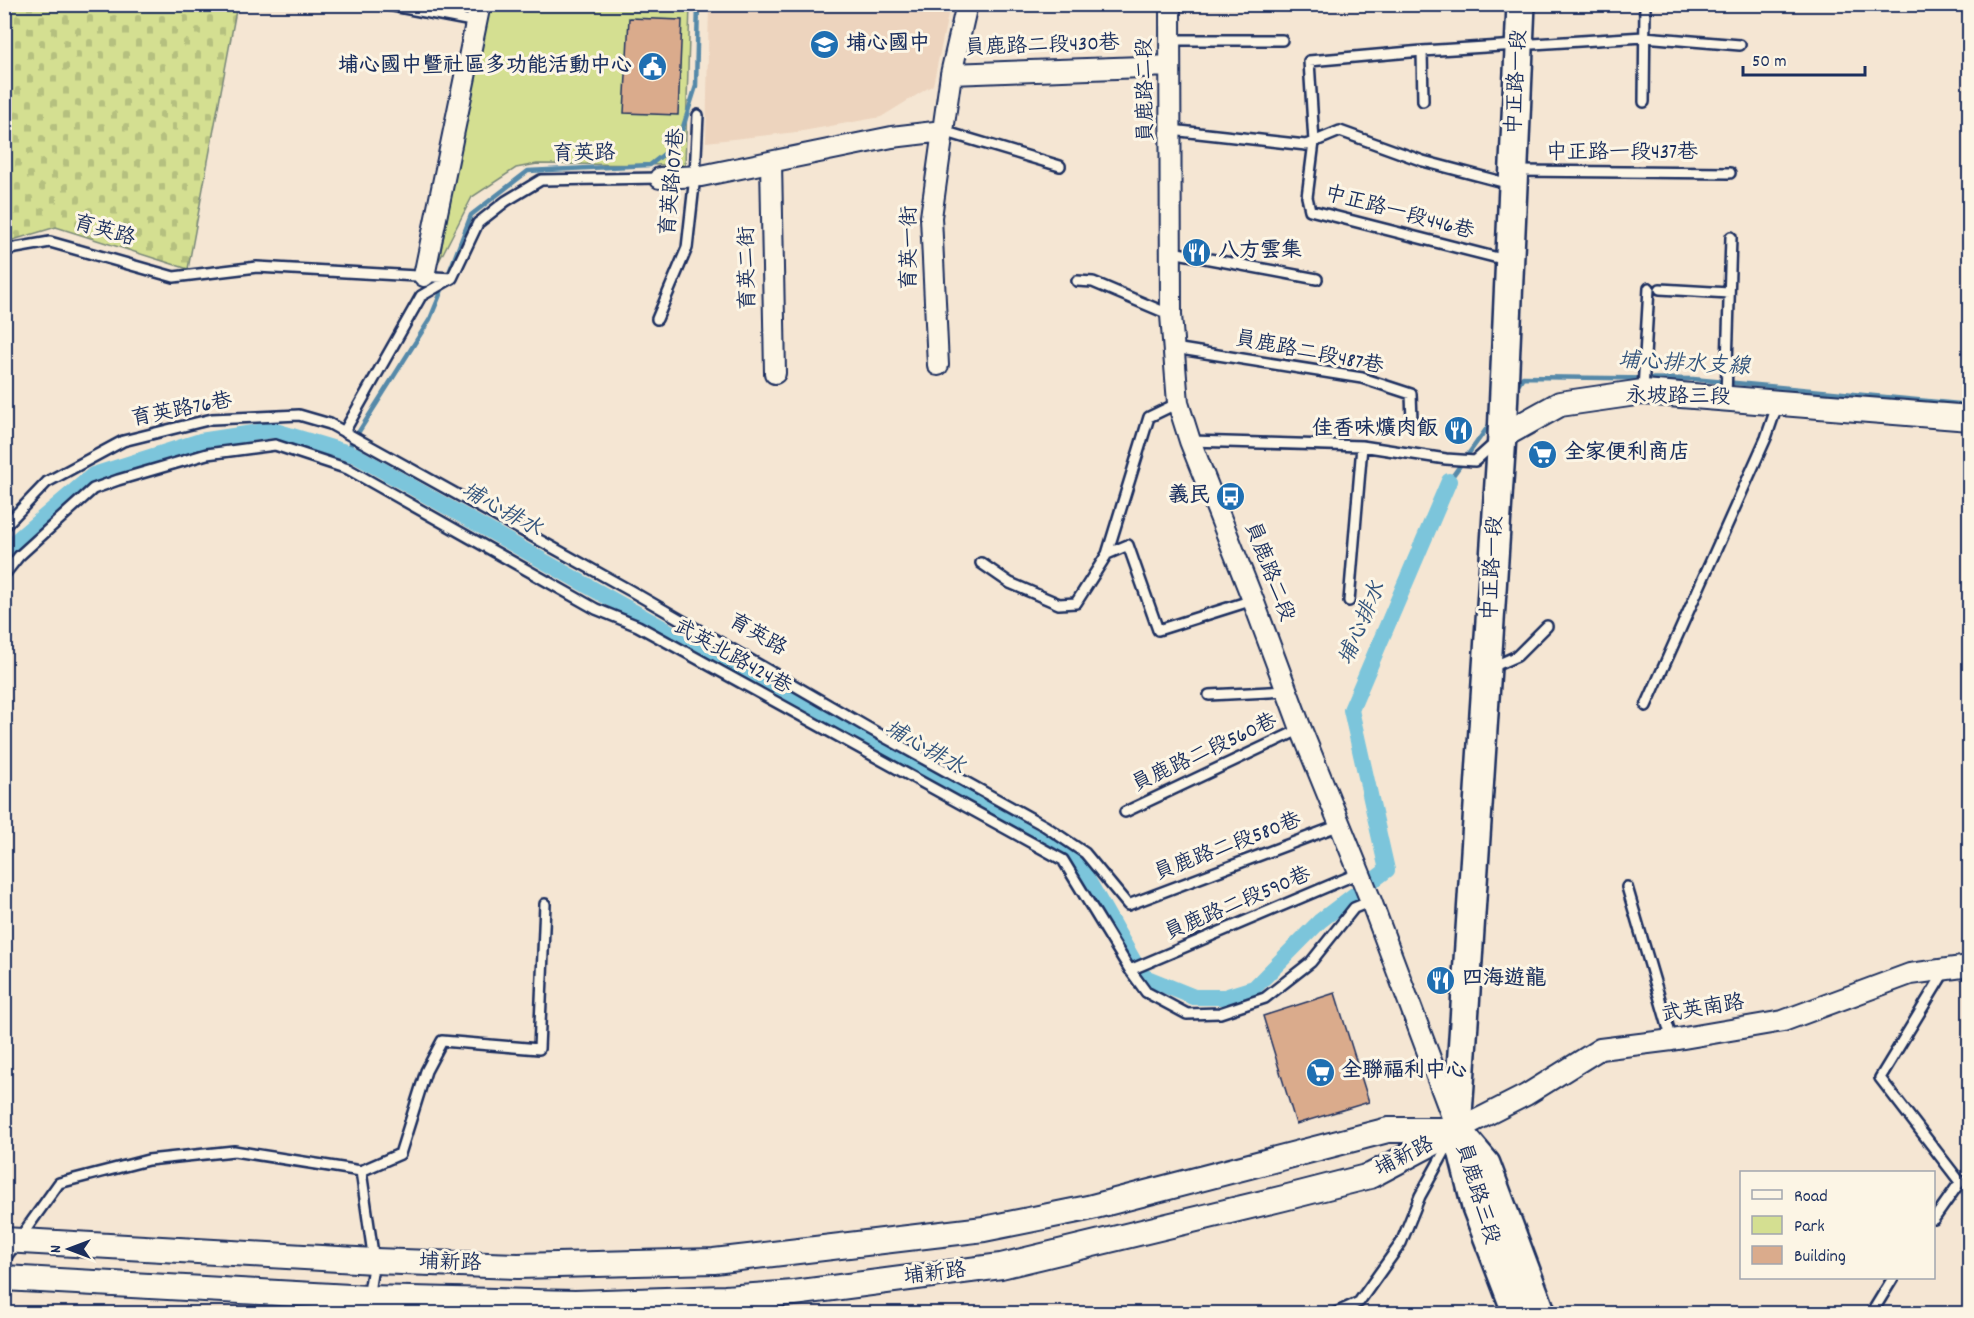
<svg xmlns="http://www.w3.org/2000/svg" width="1974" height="1318" font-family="Dekko,'LXGW WenKai TC',sans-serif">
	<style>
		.built { fill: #edd4be }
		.green { fill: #d4df91; stroke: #788778; stroke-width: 1.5 }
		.cemetery { fill: url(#cemetery-stones); stroke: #788778; stroke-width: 1.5 }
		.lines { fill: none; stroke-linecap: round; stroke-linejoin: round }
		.stream { stroke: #5589a9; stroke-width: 4.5 }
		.canal { stroke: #7bc5db; stroke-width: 16 }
		.building { fill: #daab8c; stroke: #1b2f5e; stroke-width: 1.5 }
		.service-casing { stroke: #1b2f5e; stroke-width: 14 }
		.minor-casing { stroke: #1b2f5e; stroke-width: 24 }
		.tertiary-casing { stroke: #1b2f5e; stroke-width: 28 }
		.secondary-casing { stroke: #1b2f5e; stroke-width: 32 }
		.service { stroke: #fcf5e5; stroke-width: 9 }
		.minor { stroke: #fcf5e5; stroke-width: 20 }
		.tertiary { stroke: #fcf5e5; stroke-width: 24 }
		.secondary { stroke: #fcf5e5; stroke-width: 27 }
		.labels { text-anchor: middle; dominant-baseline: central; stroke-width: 6; stroke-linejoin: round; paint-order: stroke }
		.poi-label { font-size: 21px; font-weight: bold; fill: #1b2f5e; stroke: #fcf5e5; text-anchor: start }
		.street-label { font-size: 21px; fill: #1b2f5e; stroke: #fcf5e5 }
		.water-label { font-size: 22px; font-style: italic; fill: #33547d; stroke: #fcf5e5 }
	</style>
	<defs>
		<pattern id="cemetery-stones" width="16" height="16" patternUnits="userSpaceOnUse" patternTransform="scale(1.5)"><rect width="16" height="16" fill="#d4df91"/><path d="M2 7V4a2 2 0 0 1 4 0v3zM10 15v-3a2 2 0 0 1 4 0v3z" fill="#b5c07f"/></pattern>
	</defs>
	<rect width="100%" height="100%" fill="#f5e6d3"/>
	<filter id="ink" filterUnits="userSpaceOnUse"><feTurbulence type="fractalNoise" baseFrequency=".0167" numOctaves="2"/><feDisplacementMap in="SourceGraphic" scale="12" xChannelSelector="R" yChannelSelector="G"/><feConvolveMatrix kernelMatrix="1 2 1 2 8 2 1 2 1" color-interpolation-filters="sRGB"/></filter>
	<g filter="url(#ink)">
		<path class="built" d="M709,5V4L950,5L933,85L881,117L797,132L706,142Z"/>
		<path class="green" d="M487,5H690L685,165L537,164L516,168L472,197L439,261Z"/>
		<path class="cemetery" d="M5,4L237,5L188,269L56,227L13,240L5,238Z"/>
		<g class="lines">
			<path class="stream" d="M447,278L471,215L528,171L650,165L678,143L696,86L698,4
				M1515,389L1523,377L1693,379L1970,405
				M346,452L430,319L444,285
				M1449,481L1492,421"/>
			<path class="canal" d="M4,551L93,475L200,441L272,430L355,455L1077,861L1142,976L1194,997H1225L1254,988L1320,921L1387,870L1351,710L1449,481"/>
		</g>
		<path class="building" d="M629,18L682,20L678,115L624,113Z
			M1335,993L1369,1102L1296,1124L1263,1016Z"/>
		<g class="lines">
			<defs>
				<path id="service" d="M383,4L477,22
					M1170,40H1282
					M1422,51L1644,37L1740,45
					M1423,101L1422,51L1309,61L1314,142L1307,197L1310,210L1506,260
					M1644,102L1645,4
					M1171,130L1306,145L1340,131L1423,161L1510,184
					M943,131L1060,166
					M1517,171L1730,173
					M4,250L50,242L174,277L257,267L452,278L478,223L506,201L541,180L660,178
					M1172,252L1317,279
					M1077,281L1093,282L1171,315
					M1660,289L1729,293
					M657,319L687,248L695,176L698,115
					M1174,348L1362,378L1411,394L1412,421
					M1643,390L1649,288
					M1726,398L1731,237
					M344,432L421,296L452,278
					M1190,441L1362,446L1446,459L1475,461L1496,442
					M4,527L47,482L123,441L212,419L299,415L330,424L631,591L870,729L1045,826L1085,853L1128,905L1340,825
					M1107,554L1128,545L1158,630L1253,600
					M981,563L1010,583L1059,604L1076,603L1107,554L1149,417L1178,403
					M4,575L19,556L93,489L118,480L207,454L275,445L348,469L596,609L638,626L1063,860L1130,970L1146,992L1187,1014L1220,1013L1265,998L1311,962L1354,908L1371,901
					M1349,601L1362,446
					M1492,667L1517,656L1547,626
					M1209,695L1287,691
					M1646,706L1766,438L1778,403
					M1125,812L1301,729
					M1627,887L1672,1040
					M1130,970L1359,873
					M361,1171L400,1154L426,1071L442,1041L539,1049L545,904
					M1934,1219L1960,1182L1880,1078L1946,969
					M4,1260L59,1183L148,1160L234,1151L361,1171L374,1261L368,1298L372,1314
					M1333,1314L1359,1302L1401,1243L1420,1196L1451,1140
					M1871,1314L1893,1278"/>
				<path id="minor" d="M1170,4L1171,315L1178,403L1190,441L1253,600L1301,729L1371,901L1457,1130L1526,1095L1600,1049L1672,1040L1783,1021L1910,974L1970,966
					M951,74L1170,66
					M771,162L775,373
					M660,178L701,176L892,137L943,131
					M424,276L480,4
					M938,365L931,217L951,74L967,4"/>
				<path id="tertiary" d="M1502,436L1560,404L1643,392L1970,418
					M4,1240L374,1261L518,1266L714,1261L984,1229L1088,1208L1388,1130H1452
					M4,1278L368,1298L575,1303L725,1298L794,1293L1001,1266L1284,1198L1370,1176L1457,1130"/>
				<path id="secondary" d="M1460,1133L1486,1164L1542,1314
					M1517,1314L1476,1207L1457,1130L1502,436L1521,4"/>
			</defs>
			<use href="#service" class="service-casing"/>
			<use href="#minor" class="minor-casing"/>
			<use href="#tertiary" class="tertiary-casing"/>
			<use href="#secondary" class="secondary-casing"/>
			<use href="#service" class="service"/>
			<use href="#minor" class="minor"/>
			<use href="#tertiary" class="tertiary"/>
			<use href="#secondary" class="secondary"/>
		</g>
	</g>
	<defs>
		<symbol id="school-disc" viewBox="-11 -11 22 22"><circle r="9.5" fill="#1f6fb2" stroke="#fcf5e5"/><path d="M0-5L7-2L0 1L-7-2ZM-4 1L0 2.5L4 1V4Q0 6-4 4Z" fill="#fff"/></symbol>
		<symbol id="civic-disc" viewBox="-11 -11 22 22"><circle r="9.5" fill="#1f6fb2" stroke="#fcf5e5"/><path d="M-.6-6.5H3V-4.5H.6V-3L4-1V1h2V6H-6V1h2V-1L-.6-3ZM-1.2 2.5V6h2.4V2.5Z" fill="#fff"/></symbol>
		<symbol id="restaurant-disc" viewBox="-11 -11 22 22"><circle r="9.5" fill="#1f6fb2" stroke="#fcf5e5"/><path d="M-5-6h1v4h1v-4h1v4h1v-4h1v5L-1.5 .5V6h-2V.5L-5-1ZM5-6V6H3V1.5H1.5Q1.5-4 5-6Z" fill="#fff"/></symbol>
		<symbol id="supermarket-disc" viewBox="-11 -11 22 22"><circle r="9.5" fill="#1f6fb2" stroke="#fcf5e5"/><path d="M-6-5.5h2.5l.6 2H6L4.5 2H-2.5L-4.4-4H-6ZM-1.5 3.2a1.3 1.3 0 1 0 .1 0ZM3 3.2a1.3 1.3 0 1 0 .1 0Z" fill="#fff"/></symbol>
		<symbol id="bus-disc" viewBox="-11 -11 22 22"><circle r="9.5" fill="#1f6fb2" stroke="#fcf5e5"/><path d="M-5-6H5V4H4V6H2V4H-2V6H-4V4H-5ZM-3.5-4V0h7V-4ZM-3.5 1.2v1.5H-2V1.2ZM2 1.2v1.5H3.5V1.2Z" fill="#fff"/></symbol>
	</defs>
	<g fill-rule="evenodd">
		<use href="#school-disc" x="808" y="28" width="33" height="33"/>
		<use href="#civic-disc" x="636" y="50" width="33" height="33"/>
		<use href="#restaurant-disc" x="1180" y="236" width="33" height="33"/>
		<use href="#restaurant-disc" x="1442" y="414" width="33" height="33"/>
		<use href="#supermarket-disc" x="1526" y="438" width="33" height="33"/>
		<use href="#bus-disc" x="1214" y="480" width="33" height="33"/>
		<use href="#restaurant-disc" x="1424" y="964" width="33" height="33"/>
		<use href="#supermarket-disc" x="1304" y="1056" width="33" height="33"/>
	</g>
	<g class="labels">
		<g class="poi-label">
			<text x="846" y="45">埔心國中</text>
			<text x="632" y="67" text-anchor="end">埔心國中暨社區多功能活動中心</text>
			<text x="1218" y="252">八方雲集</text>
			<text x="1438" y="430" text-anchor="end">佳香味爌肉飯</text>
			<text x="1564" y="454">全家便利商店</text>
			<text x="1210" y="497" text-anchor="end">義民</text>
			<text x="1462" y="980">四海遊龍</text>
			<text x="1341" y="1072">全聯福利中心</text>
		</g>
		<g class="street-label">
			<text transform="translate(1042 47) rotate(-2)">員鹿路二段430巷</text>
			<text transform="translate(1518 82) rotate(-87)">中正路一段</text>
			<text transform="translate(1147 90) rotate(-91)">員鹿路二段</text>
			<text x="1622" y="154">中正路一段437巷</text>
			<text transform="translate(584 155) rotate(-1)">育英路</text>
			<text transform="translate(674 182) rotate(-85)">育英路107巷</text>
			<text transform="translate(1399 214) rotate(15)">中正路一段446巷</text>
			<text transform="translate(104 232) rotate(16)">育英路</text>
			<text transform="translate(911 248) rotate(-90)">育英一街</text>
			<text transform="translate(749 268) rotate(-91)">育英二街</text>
			<text transform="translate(1309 354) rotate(11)">員鹿路二段487巷</text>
			<text transform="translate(1678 398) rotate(1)">永坡路三段</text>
			<text transform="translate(182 411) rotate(-11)">育英路76巷</text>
			<text transform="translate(1494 568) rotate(-87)">中正路一段</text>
			<text transform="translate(1268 572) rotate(69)">員鹿路二段</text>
			<text transform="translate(757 636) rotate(30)">育英路</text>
			<text transform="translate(732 658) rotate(29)">武英北路424巷</text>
			<text transform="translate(1205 754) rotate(-25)">員鹿路二段560巷</text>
			<text transform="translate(1228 848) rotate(-21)">員鹿路二段580巷</text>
			<text transform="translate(1238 905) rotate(-23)">員鹿路二段590巷</text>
			<text transform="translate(1703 1010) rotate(-9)">武英南路</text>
			<text transform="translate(1405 1158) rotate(-27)">埔新路</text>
			<text transform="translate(1476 1194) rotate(73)">員鹿路三段</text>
			<text transform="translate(450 1264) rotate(2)">埔新路</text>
			<text transform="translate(935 1275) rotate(-7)">埔新路</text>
		</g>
		<g class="water-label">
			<text transform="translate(1684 365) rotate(3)">埔心排水支線</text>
			<text transform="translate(501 511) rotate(29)">埔心排水</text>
			<text transform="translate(1363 624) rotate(-67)">埔心排水</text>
			<text transform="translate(924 749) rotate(29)">埔心排水</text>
		</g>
	</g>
	<rect width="1974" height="1318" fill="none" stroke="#fcf5e5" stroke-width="24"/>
	<rect x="12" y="12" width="1950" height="1294" fill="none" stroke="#1b2f5e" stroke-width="2" filter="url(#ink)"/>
	<rect x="1740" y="1171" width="195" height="108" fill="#fcf5e5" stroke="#a2a6af" stroke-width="1.5"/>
	<rect x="1752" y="1190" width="30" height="9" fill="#fcf5e5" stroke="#a2a6af" stroke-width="1.5"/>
	<text x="1794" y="1201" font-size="18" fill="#1b2f5e">Road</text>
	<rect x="1752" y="1216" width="30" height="18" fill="#d4df91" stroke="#a2a6af" stroke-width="1.5"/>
	<text x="1794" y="1231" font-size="18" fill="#1b2f5e">Park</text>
	<rect x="1752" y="1246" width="30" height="18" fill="#daab8c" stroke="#a2a6af" stroke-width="1.5"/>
	<text x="1794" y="1261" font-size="18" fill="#1b2f5e">Building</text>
	<g transform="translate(69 1249) rotate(270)" stroke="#fcf5e5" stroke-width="4.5" paint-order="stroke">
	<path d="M0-4.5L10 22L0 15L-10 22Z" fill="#1b2f5e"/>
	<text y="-9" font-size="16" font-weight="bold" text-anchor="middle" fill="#1b2f5e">N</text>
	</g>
	<path d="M1743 66v9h122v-9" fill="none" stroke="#1b2f5e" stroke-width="3"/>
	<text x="1752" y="66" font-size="18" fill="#1b2f5e" stroke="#fcf5e5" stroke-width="4.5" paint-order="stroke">50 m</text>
</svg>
